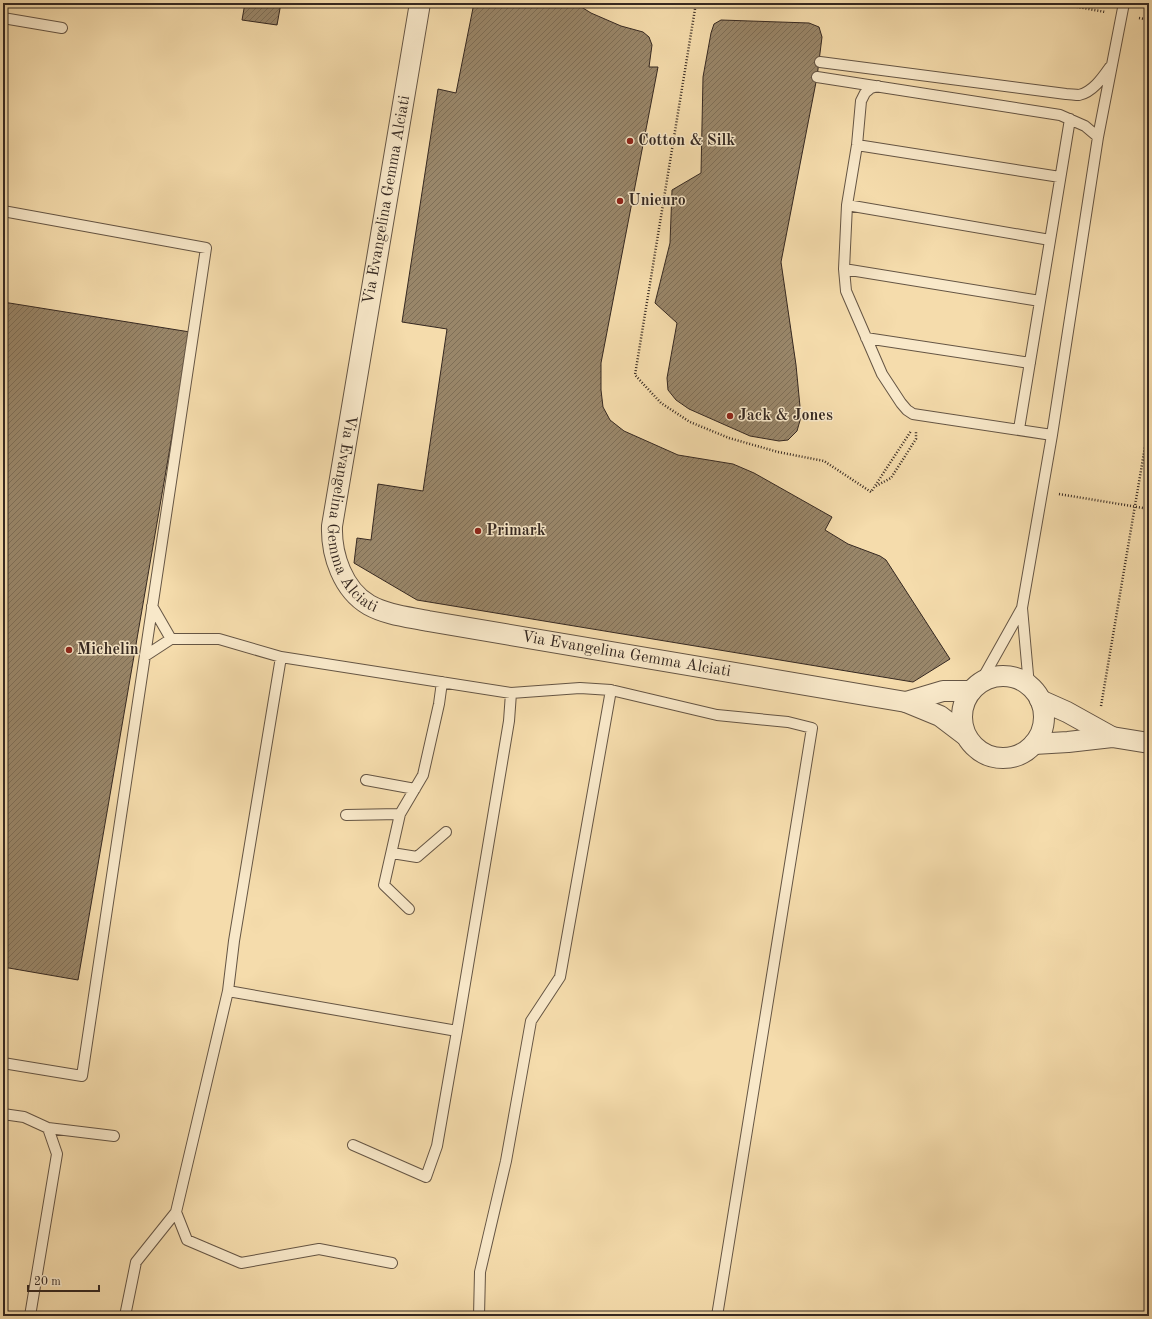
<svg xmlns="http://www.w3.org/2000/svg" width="1152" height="1319" font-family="'Old Standard TT',serif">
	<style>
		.building { fill: url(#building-hatch); stroke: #352821 }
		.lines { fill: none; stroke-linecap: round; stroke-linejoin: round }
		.service-casing { stroke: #655544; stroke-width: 12 }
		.minor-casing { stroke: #655544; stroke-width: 22 }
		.path { stroke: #352821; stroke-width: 2.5; stroke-dasharray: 1 2; stroke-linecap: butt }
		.service { stroke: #f8e8c9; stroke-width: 10 }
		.minor { stroke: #f8e8c9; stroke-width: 20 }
		.poi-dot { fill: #8f2418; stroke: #f8e8c9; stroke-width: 1.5 }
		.labels { text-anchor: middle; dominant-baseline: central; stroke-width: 3; stroke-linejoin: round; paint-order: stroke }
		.poi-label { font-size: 16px; font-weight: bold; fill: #352821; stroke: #f8e8c9; text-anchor: start }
		.street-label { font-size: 16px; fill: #352821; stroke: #f8e8c9 }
	</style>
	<defs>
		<pattern id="building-hatch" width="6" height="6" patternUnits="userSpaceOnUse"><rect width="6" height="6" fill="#998669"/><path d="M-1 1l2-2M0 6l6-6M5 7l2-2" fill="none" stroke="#7e6e56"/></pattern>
	</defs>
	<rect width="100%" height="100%" fill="#f5dcac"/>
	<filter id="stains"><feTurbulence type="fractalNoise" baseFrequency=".005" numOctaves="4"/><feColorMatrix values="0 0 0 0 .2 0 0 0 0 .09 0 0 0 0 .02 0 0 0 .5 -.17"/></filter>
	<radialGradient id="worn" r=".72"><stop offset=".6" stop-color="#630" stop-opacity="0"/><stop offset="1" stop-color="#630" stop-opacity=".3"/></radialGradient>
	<path class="building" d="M245,3H281L277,25L242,20Z
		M474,3H575L591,13L621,26L643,32L649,37L652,45L649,67H658L601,363V390L603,407L610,420L624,431L678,455L733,464L754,473L832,517L825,530L848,544L880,556L886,560L950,659L913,682L417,600L354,563L357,538L371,540L378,484L423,491L447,329L402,322L438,89L456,93Z
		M721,20L809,23L819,27L822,37L817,77L781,262L796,365L801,417L797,431L788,440L779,441L750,436L689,409L676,400L668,390L667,378L677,323L655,303L670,243L672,190L701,173L703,77L711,33L714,24Z
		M3,302L190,332L78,980L3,967Z"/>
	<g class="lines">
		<defs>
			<path id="service" d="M3,18L62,28
				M820,62L1066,94C1070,94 1075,95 1079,95C1093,92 1103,77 1110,67
				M817,77L1060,115L1085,126L1098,137
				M878,86L871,88L865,93L861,101L857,145L847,205L844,269L846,291L882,374L901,403L907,410L913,414L1052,435
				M857,145L1060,177
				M847,205L1050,240
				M3,211L206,248L82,1076L3,1063
				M844,269L1040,301
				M866,338L1030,363
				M1019,429L1070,119
				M152,606L171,639
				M145,656L171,639H219L281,657L234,941L228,991L457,1031L509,721L511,693L580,688L611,690L560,977L531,1021L506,1161L480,1272L479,1316
				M281,657L511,693
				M980,683L1022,608
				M1029,686L1022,608L1052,435L1098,137L1124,3
				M611,690L717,715L788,722L812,728L717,1316
				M366,780L415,789
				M346,815L400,814
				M392,853L417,857L446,832
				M409,909L384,885L400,814L423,775L439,704L442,682
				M3,1114L24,1117L48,1128L57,1154L30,1316
				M48,1128L114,1136
				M353,1145L426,1177L437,1146L457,1031
				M176,1212L187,1240L241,1263L319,1249L392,1263
				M125,1316L136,1262L176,1212L228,991"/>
			<g id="minor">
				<path id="s1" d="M420,3L332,526C331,555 343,590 369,605C387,615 409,617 428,621L906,702L940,716L965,735"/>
				<circle cx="1003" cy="717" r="41"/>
				<path d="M1040,700L1067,712L1112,737"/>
				<path d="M906,702L943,691H971"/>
				<path d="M1034,744L1068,742L1112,737L1149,743"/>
			</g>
		</defs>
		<use href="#service" class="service-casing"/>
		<use href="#minor" class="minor-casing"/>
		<path class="path" d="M696,3L635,375L661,403L690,422L729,438L778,452L824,461L871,492L911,431
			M1056,3L1105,12
			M1148,7H1149
			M1139,18L1149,20
			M876,486L891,478L916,439V431
			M1059,494L1149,509
			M1101,706L1149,423"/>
		<use href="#service" class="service"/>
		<use href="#minor" class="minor"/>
	</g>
	<g class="poi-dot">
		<circle cx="630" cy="141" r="4"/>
		<circle cx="620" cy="201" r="4"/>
		<circle cx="730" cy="416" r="4"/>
		<circle cx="478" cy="531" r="4"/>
		<circle cx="69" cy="650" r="4"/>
	</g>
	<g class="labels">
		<g class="poi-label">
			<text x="638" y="141">Cotton &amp; Silk</text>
			<text x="628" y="201">Unieuro</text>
			<text x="738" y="416">Jack &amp; Jones</text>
			<text x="486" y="531">Primark</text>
			<text x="77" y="650">Michelin</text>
		</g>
		<g class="street-label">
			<text transform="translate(387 200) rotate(-80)">Via Evangelina Gemma Alciati</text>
			<text stroke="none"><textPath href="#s1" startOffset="524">Via Evangelina Gemma Alciati</textPath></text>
			<text stroke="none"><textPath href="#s1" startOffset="884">Via Evangelina Gemma Alciati</textPath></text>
		</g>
	</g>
	<rect width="1152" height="1319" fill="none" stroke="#f5dcac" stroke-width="16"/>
	<rect x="4" y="4" width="1144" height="1311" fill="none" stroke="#352821" stroke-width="2"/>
	<rect x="8" y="8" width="1136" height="1303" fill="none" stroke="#352821"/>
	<path d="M28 1285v6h71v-6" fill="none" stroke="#352821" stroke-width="2"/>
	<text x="34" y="1285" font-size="12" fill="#352821" stroke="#f8e8c9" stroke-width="3" paint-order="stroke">20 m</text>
	<rect width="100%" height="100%" filter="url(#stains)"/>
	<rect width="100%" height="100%" fill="url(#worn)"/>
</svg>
